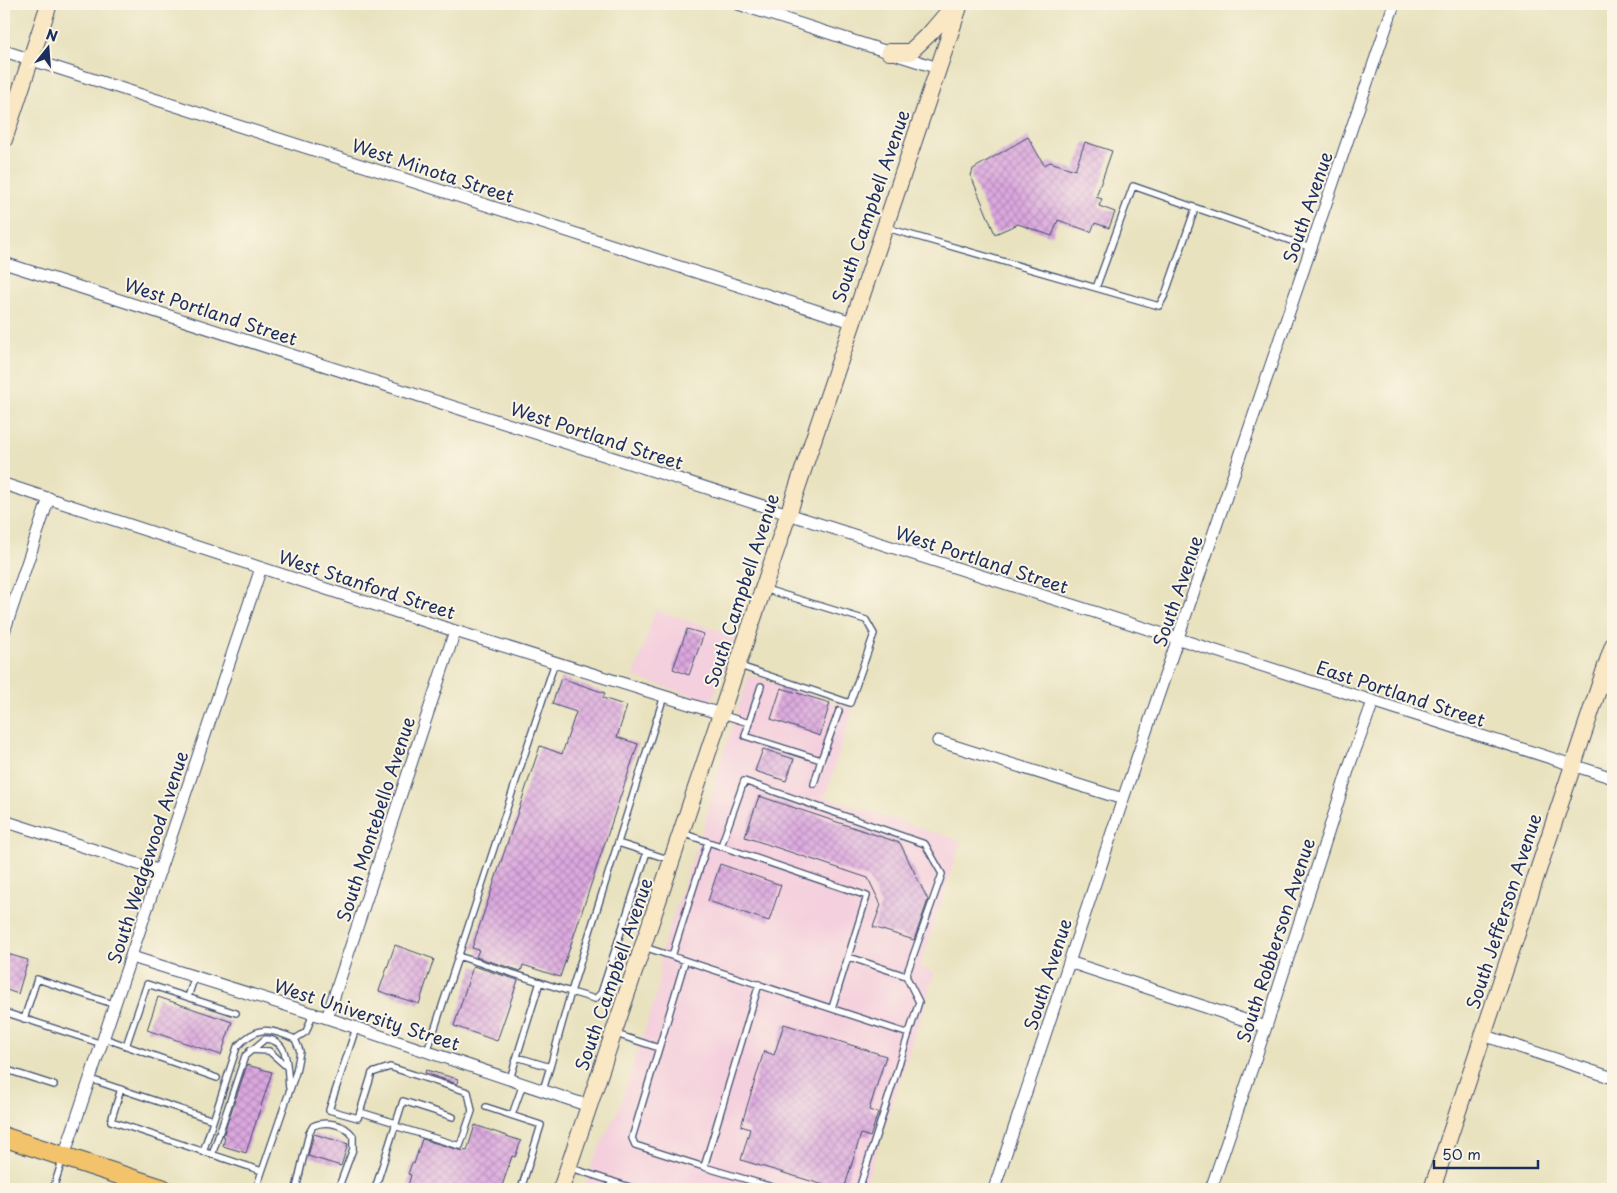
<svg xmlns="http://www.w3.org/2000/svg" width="1617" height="1193" font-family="'Playpen Sans',sans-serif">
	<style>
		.built { fill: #f4cfdd }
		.building { fill: url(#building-cross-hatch) }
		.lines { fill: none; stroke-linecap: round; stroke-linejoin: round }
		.lane-casing { stroke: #3a4a6d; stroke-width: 8 }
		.street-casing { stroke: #3a4a6d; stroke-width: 13 }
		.secondary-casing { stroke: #3a4a6d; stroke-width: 18 }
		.primary-casing { stroke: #3a4a6d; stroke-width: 21 }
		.lane { stroke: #fff; stroke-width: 5.5 }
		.street { stroke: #fff; stroke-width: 11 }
		.secondary { stroke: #fae7c3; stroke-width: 16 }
		.primary { stroke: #f2c36a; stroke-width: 19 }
		.labels { text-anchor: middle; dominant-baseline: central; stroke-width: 4; stroke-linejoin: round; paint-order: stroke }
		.street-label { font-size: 18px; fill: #1b2f5e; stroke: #fcf5e5 }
	</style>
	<defs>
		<pattern id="building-cross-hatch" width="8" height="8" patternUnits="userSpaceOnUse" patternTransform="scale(1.25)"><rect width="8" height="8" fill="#dca8df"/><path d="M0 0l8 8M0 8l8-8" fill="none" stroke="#b289b8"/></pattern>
	</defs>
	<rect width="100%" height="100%" fill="#fcf5e5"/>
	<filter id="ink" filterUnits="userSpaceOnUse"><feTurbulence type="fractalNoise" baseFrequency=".02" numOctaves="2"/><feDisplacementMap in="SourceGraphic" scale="10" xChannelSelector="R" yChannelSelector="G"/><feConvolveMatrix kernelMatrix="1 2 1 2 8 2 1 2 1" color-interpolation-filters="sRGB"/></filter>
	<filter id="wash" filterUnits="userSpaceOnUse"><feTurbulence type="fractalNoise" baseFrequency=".0096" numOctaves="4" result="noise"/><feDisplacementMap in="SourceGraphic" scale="20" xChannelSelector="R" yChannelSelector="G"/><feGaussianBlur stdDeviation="1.12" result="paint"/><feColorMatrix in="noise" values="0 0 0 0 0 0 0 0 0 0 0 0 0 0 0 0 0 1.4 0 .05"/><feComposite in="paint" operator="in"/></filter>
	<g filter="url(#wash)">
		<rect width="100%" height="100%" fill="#e8e2bf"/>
		<path class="built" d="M655,610L735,636L713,699L707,700L634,677Z
			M749,675L853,709L825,797L961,841L920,967L935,973L864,1189H584L594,1158L619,1108L657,993L662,948L704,825L720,763Z"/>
		<g id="blocks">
			<path class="building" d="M1028,137L1044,165L1050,162L1075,170L1085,142L1112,151L1096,197L1102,199L1099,206L1115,212L1109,228L1095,223L1091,232L1058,220L1052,236L1018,224L995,234L971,176L973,169Z
				M687,629L704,634L689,675L673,669Z
				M561,678L605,693L603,698L627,706L617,737L638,744L560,977L523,965L521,971L476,957L479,950L472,948L540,746L562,754L576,712L552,704Z
				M781,688L830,703L820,736L771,719Z
				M763,749L794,759L786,781L755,771Z
				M759,796L900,843L928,900L914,940L873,927L881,905L868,878L745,837Z
				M720,864L781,885L769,921L708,901Z
				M395,945L434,959L419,1004L379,991Z
				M4,953L28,960L18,994L4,989Z
				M473,966L518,980L497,1041L454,1026Z
				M158,997L232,1022L221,1055L147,1030Z
				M784,1024L886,1056L869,1110L878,1113L870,1137L861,1134L844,1189H837L741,1160L750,1129L741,1126L764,1051L774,1055Z
				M247,1065L272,1072L246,1153L223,1146L225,1137L223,1136Z
				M426,1070L458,1079L457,1084L425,1073Z
				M475,1125L521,1141L515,1157L512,1156L501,1189H407L411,1175L408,1174L412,1163L414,1164L422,1139L459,1150L467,1151Z
				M314,1134L348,1144L341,1166L308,1156Z"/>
		</g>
	</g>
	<g filter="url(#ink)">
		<use href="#blocks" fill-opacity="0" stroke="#3a4a6d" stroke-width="1"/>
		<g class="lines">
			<defs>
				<path id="lane" d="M887,228L1159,306L1165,295L1195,209
					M1096,288L1133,186L1311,248
					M740,666L850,703L874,634L866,620L765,589
					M723,715L749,723L761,686
					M749,723L745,736L821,760L839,711
					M814,784L821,760
					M682,833L867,896L832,1008
					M618,843L671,860
					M721,846L744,781L925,844L942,874L906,976L919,1002L859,1189
					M647,852L601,993L595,999L571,992L664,696
					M644,947L909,1034
					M458,956L571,992L550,1067L517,1057
					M672,956L708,842
					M849,957L906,976
					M188,997L195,976
					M4,1012L102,1044
					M24,1019L37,979L116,1005
					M356,1028L329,1110L358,1118L360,1112L396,1123
					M616,1034L659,1048L632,1138L635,1145L704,1167L759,984
					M104,1038L217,1078
					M295,1039L306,1032L313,1014
					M126,1046L147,984L236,1013
					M659,1048L685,961
					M250,1050L269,1051L286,1066
					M427,1052L555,662
					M4,1069L54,1085
					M90,1079L213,1120
					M510,1079L540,982
					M121,1089L111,1121L262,1171
					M543,1090L550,1067
					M486,1107L541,1125L521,1189
					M360,1112L372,1073L390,1067L468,1092L472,1111L460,1146L395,1126
					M512,1115L523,1084
					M203,1152L237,1047C257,1025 269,1028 295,1039L300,1051L296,1072L256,1189
					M212,1155L245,1056L265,1039C290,1039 287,1070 289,1088
					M704,1167L779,1189
					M571,1168L636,1189
					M53,1189L63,1158
					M296,1189L309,1133L313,1126C325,1120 345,1124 353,1136V1149L338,1189
					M375,1189L403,1101L453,1117
					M609,1189L612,1181"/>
				<path id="street" d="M738,4L938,68
					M4,51L852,322
					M4,263L1613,778
					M4,484L455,631L721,714
					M4,632L49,498
					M938,741L1123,799
					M4,821L160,871
					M132,957L327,1018L589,1106
					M1069,962L1266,1027
					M327,1018L455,631
					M1483,1035L1613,1078
					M64,1156L261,568
					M994,1189L1123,799L1394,4
					M1211,1189L1266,1027L1351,761L1373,702"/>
				<path id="secondary" d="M889,52H910L932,31L955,4
					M4,140L49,4
					M561,1189L960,4
					M1432,1189L1613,645"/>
				<path id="primary" d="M4,1137L163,1189"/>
			</defs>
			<use href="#lane" class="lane-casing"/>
			<use href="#street" class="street-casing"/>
			<use href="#secondary" class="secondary-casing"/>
			<use href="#primary" class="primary-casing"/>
			<use href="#lane" class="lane"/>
			<use href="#street" class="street"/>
			<use href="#secondary" class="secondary"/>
			<use href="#primary" class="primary"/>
		</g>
	</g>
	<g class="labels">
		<g class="street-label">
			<text transform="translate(433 170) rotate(18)">West Minota Street</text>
			<text transform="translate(870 206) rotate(-71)">South Campbell Avenue</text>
			<text transform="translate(1307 207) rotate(-71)">South Avenue</text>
			<text transform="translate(211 311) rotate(18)">West Portland Street</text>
			<text transform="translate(597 435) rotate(18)">West Portland Street</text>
			<text transform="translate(982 559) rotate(18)">West Portland Street</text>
			<text transform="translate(367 584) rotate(18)">West Stanford Street</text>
			<text transform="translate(741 590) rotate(-72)">South Campbell Avenue</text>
			<text transform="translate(1177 591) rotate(-71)">South Avenue</text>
			<text transform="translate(1401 693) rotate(18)">East Portland Street</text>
			<text transform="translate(375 819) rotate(-72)">South Montebello Avenue</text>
			<text transform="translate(147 857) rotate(-72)">South Wedgewood Avenue</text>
			<text transform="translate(1503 911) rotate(-72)">South Jefferson Avenue</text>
			<text transform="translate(1275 940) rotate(-72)">South Robberson Avenue</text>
			<text transform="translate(613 974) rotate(-71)">South Campbell Avenue</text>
			<text transform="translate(1047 974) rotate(-72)">South Avenue</text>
			<text transform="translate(367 1014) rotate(18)">West University Street</text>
		</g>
	</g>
	<rect width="1617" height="1193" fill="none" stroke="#fcf5e5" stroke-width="20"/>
	<g transform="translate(48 48) rotate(17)" stroke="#fcf5e5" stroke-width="4" paint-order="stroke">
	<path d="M0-4L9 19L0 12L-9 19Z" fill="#1b2f5e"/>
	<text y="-8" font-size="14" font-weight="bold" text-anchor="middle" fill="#1b2f5e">N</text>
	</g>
	<path d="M1434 1160v8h104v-8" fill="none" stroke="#1b2f5e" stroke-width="2.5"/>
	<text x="1442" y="1160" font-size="15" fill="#1b2f5e" stroke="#fcf5e5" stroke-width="4" paint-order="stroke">50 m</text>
</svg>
